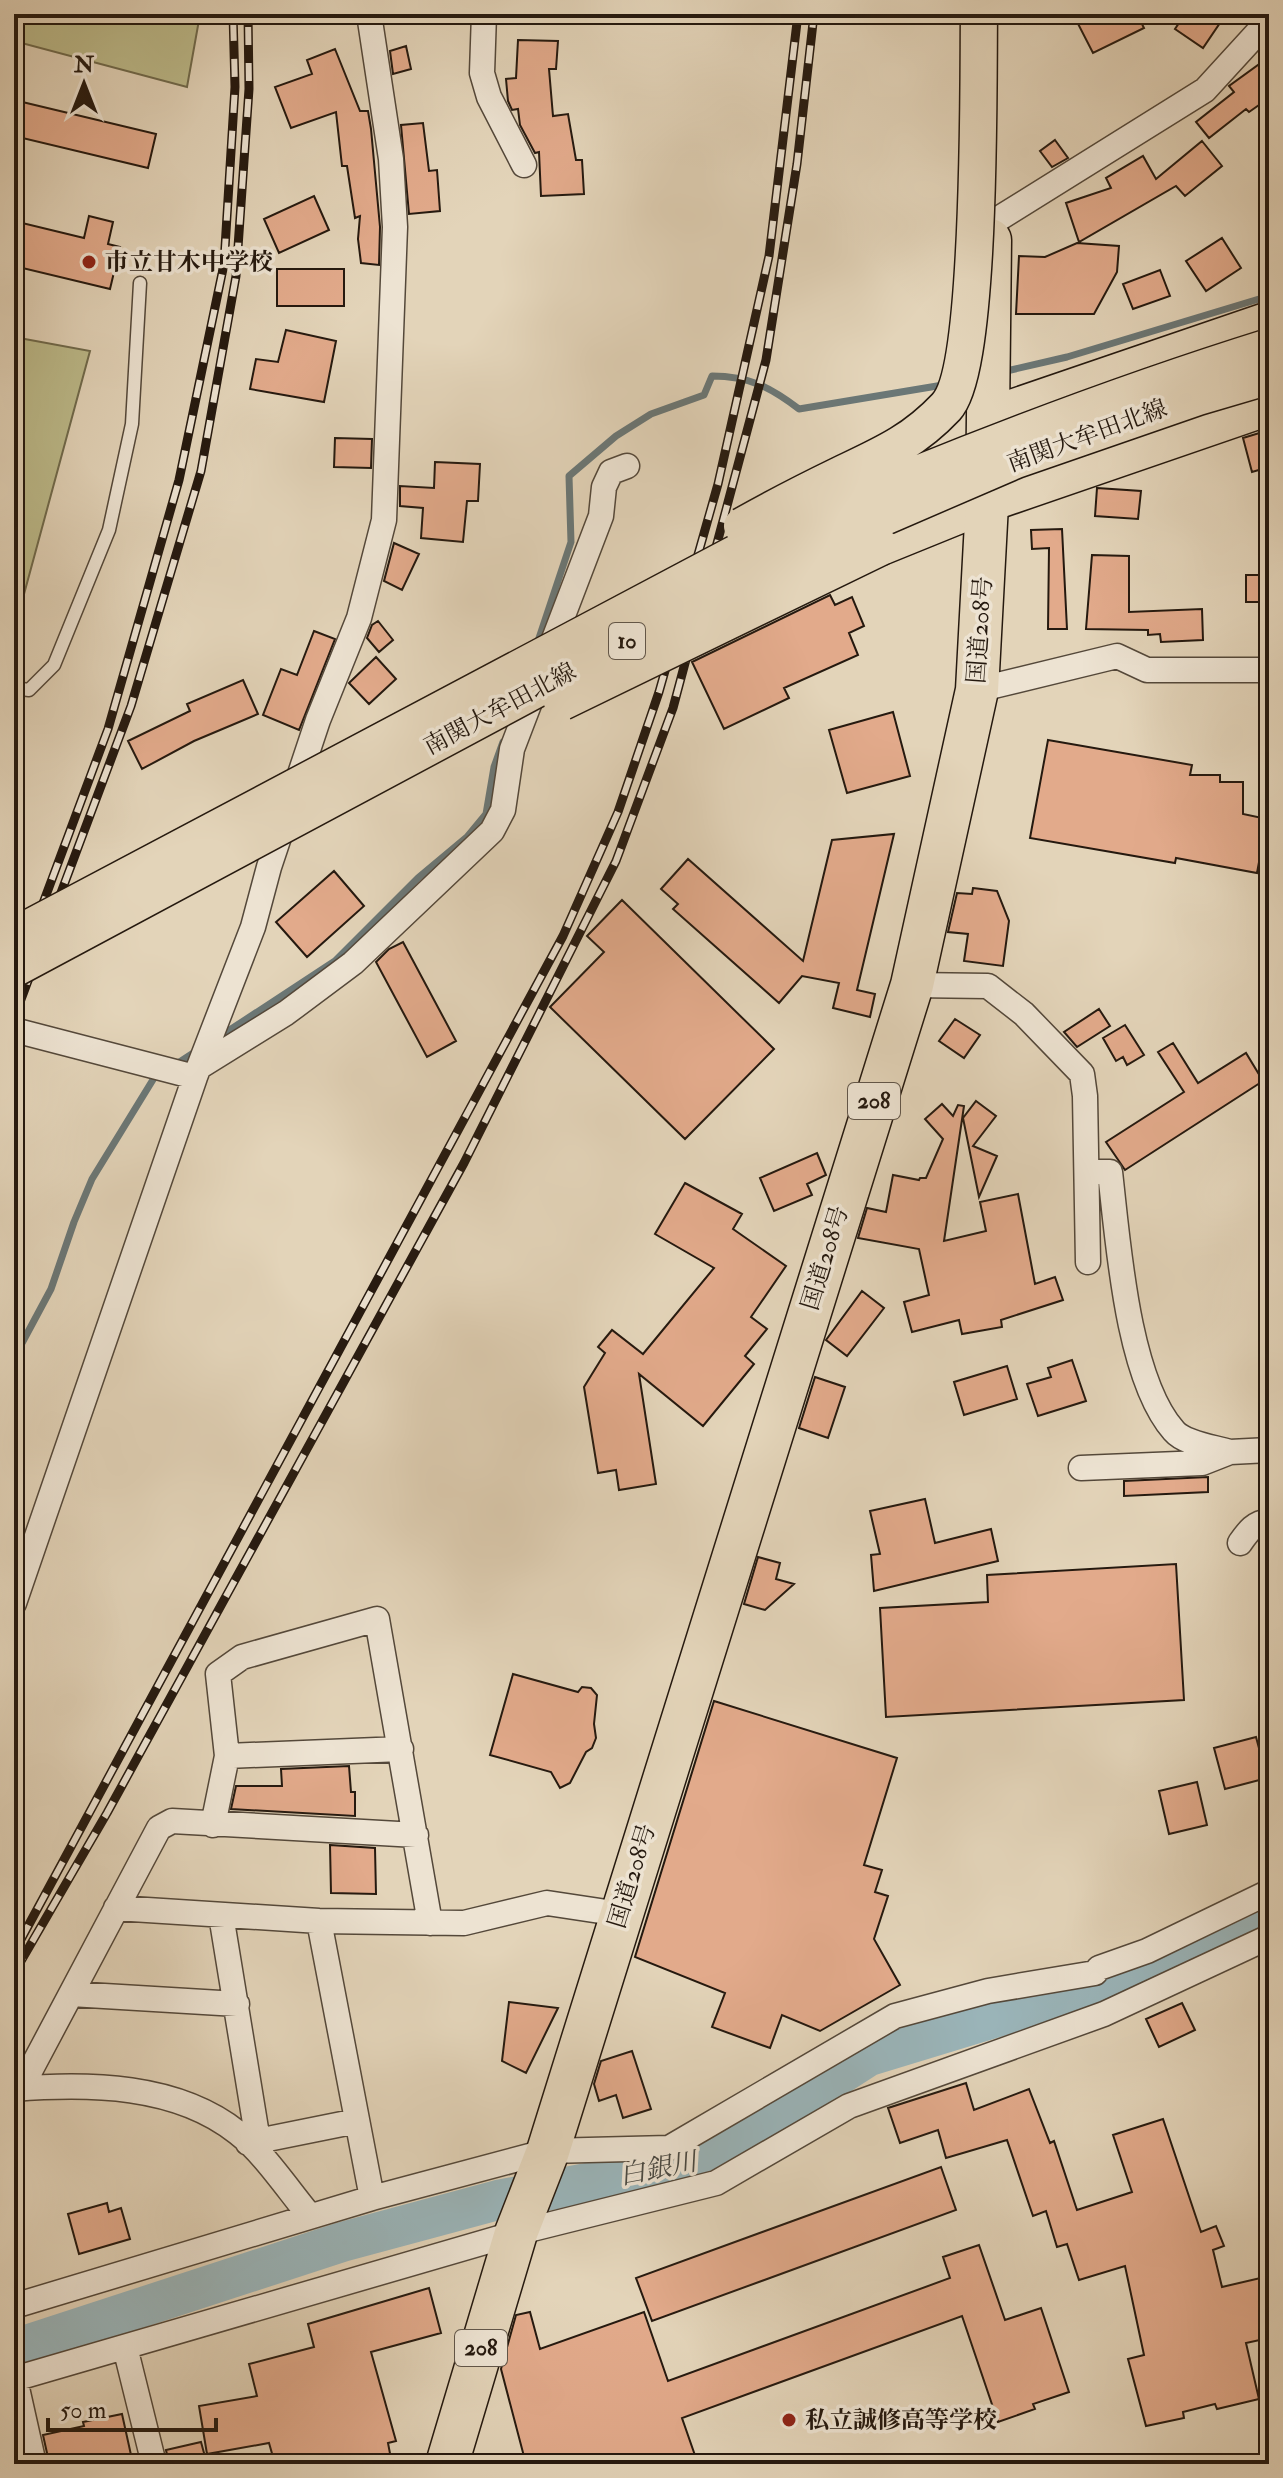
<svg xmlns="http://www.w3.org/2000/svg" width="1283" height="2478" font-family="'IM FELL Double Pica','Noto Serif JP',serif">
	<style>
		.green { fill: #bcba8a; stroke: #706a4c; stroke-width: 2 }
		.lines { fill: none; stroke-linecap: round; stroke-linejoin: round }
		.stream { stroke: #6b7776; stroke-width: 7 }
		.river { stroke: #9ab5ba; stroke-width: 40 }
		.building { fill: #e2aa8b; stroke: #25190f; stroke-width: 2 }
		.lane-casing { stroke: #54483a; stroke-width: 15 }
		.street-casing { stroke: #54483a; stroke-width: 27 }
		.primary-casing { stroke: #25190f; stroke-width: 39 }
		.highway-casing { stroke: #25190f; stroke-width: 45 }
		.lane { stroke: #ede3d2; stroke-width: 12 }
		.street { stroke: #ede3d2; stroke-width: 24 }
		.primary { stroke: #e3d4b9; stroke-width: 36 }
		.highway { stroke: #e3d4b9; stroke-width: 42 }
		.rail-casing { stroke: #25190f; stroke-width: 9 }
		.rail { stroke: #ede3d2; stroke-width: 6; stroke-dasharray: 18; stroke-linecap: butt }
		.primary-bridge-casing { stroke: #25190f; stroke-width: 39; stroke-linecap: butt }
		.primary-bridge { stroke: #e3d4b9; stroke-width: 36 }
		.poi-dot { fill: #8f2418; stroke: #ede3d2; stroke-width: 3 }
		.labels { text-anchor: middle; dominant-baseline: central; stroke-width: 7; stroke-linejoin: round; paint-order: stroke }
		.shield { fill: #ede3d2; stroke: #61564a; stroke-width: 2 }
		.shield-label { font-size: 22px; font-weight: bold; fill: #25190f }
		.poi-label { font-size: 24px; font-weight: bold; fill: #25190f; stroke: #ede3d2; text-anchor: start }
		.street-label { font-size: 24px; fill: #25190f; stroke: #ede3d2 }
		.water-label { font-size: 26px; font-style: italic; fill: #484842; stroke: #ede3d2 }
	</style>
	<rect width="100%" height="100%" fill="#e3d4b9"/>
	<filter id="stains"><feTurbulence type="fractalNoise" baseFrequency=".0025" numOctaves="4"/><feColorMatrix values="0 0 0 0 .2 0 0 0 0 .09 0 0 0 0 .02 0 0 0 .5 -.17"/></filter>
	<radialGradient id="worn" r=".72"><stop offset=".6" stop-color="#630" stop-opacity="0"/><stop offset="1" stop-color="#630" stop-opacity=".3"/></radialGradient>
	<path class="green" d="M14,14H197L199,20L187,87L14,41Z
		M14,337L90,351L14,631Z"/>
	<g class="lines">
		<path class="stream" d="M1002,372L1067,357L1269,296
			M537,644L571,542L569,476L616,436L651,414L704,395L712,376C749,376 770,387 799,409L943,385
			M219,1037L335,961L418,878L467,837L486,814L494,767L503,742
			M175,1065L198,1050
			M14,1358L51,1289L74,1222L92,1179L154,1078L161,1073"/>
		<path class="river" d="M14,2349L342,2242L498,2200L707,2160L869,2056L1142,1973L1230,1923L1269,1909"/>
	</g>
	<path class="building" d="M1073,14H1137L1144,28L1093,53Z
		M1185,14H1226L1203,48L1175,29Z
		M518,40L558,41L556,69H549L553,116L568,114L576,160H582L584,194L541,196L539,152L535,153L520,125L518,109L512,110L508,101L506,79L516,78Z
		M406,46L411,69L393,74L390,51Z
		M335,49L360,111H368L371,129L380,227L379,265L361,263L358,239L360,216L355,218L347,166H342L336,112L291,128L275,87L312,74L307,60Z
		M1269,57V98L1249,112L1246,109L1209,138L1196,122L1234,92L1229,86Z
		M14,100L156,134L148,168L14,136Z
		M423,123L429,171L437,170L440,211L409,214L401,125Z
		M1055,140L1068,158L1052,167L1040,151Z
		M1202,141L1222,166L1185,196L1176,186L1079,242L1066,203L1111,188L1106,178L1143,156L1156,179Z
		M314,196L329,230L279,253L264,219Z
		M89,216L113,222L108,244L120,247L110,289L14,266V221L84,238Z
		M1222,238L1241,268L1206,291L1186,261Z
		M1077,243L1119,246L1117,272L1094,314H1016L1019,256L1045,257Z
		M277,269H344V306H277Z
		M1160,270L1170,296L1133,309L1123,284Z
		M286,330L336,341L324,402L250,389L256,359L278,362Z
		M1269,430V467L1252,472L1243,438Z
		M335,438L372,439L371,468L334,467Z
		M435,462L480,464L478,501H467L463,542L421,538L423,508L400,506V486L434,488Z
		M1097,488L1141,491L1138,519L1095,516Z
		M1062,529L1067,629H1048L1049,548L1032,549L1031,530Z
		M394,543L419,554L402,590L384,581Z
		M1092,555L1129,556V612L1202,609L1203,640L1161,642L1160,634L1148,635V630L1086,629Z
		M1246,575H1264V602H1246Z
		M830,595L835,605L852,597L864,626L849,633L858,655L784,688L789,698L724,729L692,662Z
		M378,621L393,640L379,652L367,638L372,625Z
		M314,631L335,639L299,730L263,715L281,669L297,675Z
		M376,657L396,679L369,704L349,683Z
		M243,680L258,714L194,741L142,769L128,741L190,711L187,704Z
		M893,712L910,776L847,793L829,730Z
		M1048,740L1192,765L1190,775H1220V782H1243V814L1267,819L1257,873L1176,858L1175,863L1030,838Z
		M894,834L857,990L875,994L870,1017L833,1008L839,983L802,976L779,1003L673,909L678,904L661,889L688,859L803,961L832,840Z
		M334,871L364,906L307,957L276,922Z
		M973,888L997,891L1009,921L1003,966L964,961L968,934L948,932L957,893L972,894Z
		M622,900L774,1049L685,1139L550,1007L604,952L587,936Z
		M403,942L456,1041L427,1057L376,962L389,949Z
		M1099,1009L1110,1026L1077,1047L1064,1032Z
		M955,1019L980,1035L964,1058L939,1041Z
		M1125,1025L1144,1055L1127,1065L1123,1057L1116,1061L1103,1038Z
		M1173,1043L1198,1083L1246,1053L1263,1081L1125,1170L1106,1142L1184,1092L1158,1052Z
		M976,1101L996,1116L973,1146L997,1156L979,1197L963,1118Z
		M942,1104L953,1116L958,1105L964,1106L944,1241L986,1231L980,1202L1018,1194L1035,1284L1055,1277L1063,1300L1001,1320L1002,1327L962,1334L959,1320L912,1332L904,1302L929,1295L919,1249L858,1238L867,1208L886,1212L893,1175L919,1180L920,1178H926L943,1139L925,1119Z
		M817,1153L826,1175L807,1184L812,1195L774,1211L760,1178Z
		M685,1183L742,1214L733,1229L786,1266L751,1317L767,1329L745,1356L754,1364L703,1426L639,1374L656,1484L619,1490L616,1470L598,1473L584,1387L605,1353L598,1347L612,1330L643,1354L714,1268L655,1234Z
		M862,1291L884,1308L847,1356L826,1340Z
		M1072,1360L1086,1401L1038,1416L1027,1384L1051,1377L1048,1368Z
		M1007,1366L1017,1399L964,1415L954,1382Z
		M815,1377L845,1387L828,1438L799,1428Z
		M1208,1477V1492L1124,1496V1481Z
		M925,1499L935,1543L991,1529L998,1561L874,1591L871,1555L880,1554L870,1511Z
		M758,1557L780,1563L776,1579L794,1584L765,1610L744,1604Z
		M1176,1564L1184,1700L886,1717L880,1608L988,1602L987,1575Z
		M513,1674L578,1692L582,1687L591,1688L597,1695L594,1724L596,1738L592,1748L586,1752L570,1783L560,1788L551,1772L490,1755Z
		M714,1701L897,1758L864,1865L882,1870L875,1892L888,1896L874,1939L900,1985L820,2031L782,2015L770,2048L712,2027L725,1993L635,1957Z
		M1256,1737L1267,1778L1225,1789L1214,1748Z
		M349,1766L351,1792H355V1816L231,1809L236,1786H282L281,1769Z
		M1197,1782L1207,1825L1169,1834L1159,1791Z
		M330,1845L375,1848L376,1894L331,1893Z
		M509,2002L558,2008L526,2073L502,2061Z
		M1182,2003L1195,2030L1159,2047L1146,2019Z
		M632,2051L651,2109L623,2118L616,2095L599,2101L594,2084L601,2061Z
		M966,2083L974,2110L1029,2089L1050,2143L1054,2141L1077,2210L1132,2192L1113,2135L1163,2119L1201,2232L1216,2226L1224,2246L1213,2250L1222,2287L1269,2276V2338L1246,2343L1259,2399L1217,2409L1215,2404L1183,2412L1184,2418L1146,2426L1128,2359L1144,2355L1125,2266L1079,2280L1067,2244L1057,2247L1046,2211L1033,2216L1007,2140L946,2158L938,2130L900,2143L888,2108Z
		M941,2167L956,2210L652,2321L636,2278Z
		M107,2203L109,2212L121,2208L130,2239L79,2254L68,2214Z
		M979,2245L1005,2320L1041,2308L1069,2392L1033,2404L1035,2409L998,2422L962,2316L682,2418L698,2464H526L501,2369L516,2315L530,2312L540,2349L644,2312L668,2381L950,2278L943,2257Z
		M429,2288L441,2333L371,2352L396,2441L388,2443L392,2464H275L269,2443L207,2454L199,2406L257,2396L249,2364L314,2347L308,2324Z
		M122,2414L133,2464H74V2457L49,2462L43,2435L84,2426L83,2422Z
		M201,2442L207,2464H169L166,2450Z"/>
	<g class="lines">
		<defs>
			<path id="lane" d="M14,688L29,690L54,665L109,530L132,424L140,283"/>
			<path id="street" d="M484,14L482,73L489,97L524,165
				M990,224L1205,90L1269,20
				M977,690L1117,656L1147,670H1269
				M912,985L988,986L1024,1014L1082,1074L1085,1096L1088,1262
				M14,1030L195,1077
				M199,1067L286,1013L353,963L492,831L503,810L512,749L601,516L604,487L611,472L627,466
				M1087,1172H1110C1118,1241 1127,1378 1174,1431C1185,1444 1214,1447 1230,1452
				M1081,1468L1202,1463L1230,1452L1269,1450
				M1240,1543C1247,1533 1255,1521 1269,1522
				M14,1603L195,1077L253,927L269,867L318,720L359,618L384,520L395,227L391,159L369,14
				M227,1756L401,1749
				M213,1825L227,1756L218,1674L242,1657L377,1619L430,1923
				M116,1908L319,1921L464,1923L547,1903L620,1914
				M221,1915L258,2141
				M319,1921L372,2198
				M71,1994L237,2004
				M21,2088L159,1828L172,1821L416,1835
				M14,2089C88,2083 177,2084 238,2133C263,2152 289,2191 310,2216
				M248,2143L357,2121
				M14,2306L372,2198L548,2151L669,2148L895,2016L988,1991L1095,1973L1099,1968L1147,1951L1269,1892
				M125,2347L154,2464
				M14,2379L516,2233L716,2183L849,2106L1104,2014L1269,1937
				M15,2379L34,2464"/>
			<path id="primary" d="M988,416L1269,320
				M881,547L987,504L1269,407"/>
			<path id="highway" d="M447,2464L516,2233L548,2151L912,985L977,690L987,504L990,240"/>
		</defs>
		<use href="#lane" class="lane-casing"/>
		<use href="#street" class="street-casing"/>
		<use href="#primary" class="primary-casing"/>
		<use href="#highway" class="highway-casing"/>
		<use href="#lane" class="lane"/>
		<use href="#street" class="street"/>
		<use href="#primary" class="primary"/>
		<use href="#highway" class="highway"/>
		<defs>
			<path id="rail" d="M14,981L108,729L179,480L224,264L235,87L233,14
				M14,1018L131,706L201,471L236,276L249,89L248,14
				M20,1941L563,936L618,812L659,692L718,484L769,256L798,14
				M14,1973L107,1813L464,1163L616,861L673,708L766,360L797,164L814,14"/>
		</defs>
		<use href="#rail" class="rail-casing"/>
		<use href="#rail" class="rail"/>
		<defs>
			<path id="primary-bridge" d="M742,526C774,508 807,491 840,475C882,455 913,442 946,407C982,369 978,79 979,14
				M562,702L881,547
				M14,936L765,538C931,466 1096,401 1269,347
				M14,969L660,623L840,536L1016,460L1198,397L1269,376"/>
		</defs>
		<use href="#primary-bridge" class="primary-bridge-casing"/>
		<use href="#primary-bridge" class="primary-bridge"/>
	</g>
	<g class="poi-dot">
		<circle cx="89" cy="262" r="8"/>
		<circle cx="789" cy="2420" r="8"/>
	</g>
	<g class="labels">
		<g class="shield">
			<rect x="609" y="623" width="36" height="36" rx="6"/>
			<rect x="848" y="1083" width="52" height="36" rx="6"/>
			<rect x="455" y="2330" width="52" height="36" rx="6"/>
		</g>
		<g class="shield-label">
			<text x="627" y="641">10</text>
			<text x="874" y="1101">208</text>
			<text x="481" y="2348">208</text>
		</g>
		<g class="poi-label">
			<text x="105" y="262">市立甘木中学校</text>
			<text x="805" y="2420">私立誠修高等学校</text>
		</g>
		<g class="street-label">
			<text transform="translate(1087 436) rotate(-20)">南関大牟田北線</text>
			<text transform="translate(980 630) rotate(-86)">国道208号</text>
			<text transform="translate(500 709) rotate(-28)">南関大牟田北線</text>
			<text transform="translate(825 1258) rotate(-73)">国道208号</text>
			<text transform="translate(632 1876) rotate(-73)">国道208号</text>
		</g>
		<g class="water-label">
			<text transform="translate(658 2169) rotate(-11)">白銀川</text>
		</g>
	</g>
	<rect width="1283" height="2478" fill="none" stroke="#e3d4b9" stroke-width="48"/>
	<rect x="16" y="16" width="1251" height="2446" fill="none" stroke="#25190f" stroke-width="4"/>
	<rect x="24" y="24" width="1235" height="2430" fill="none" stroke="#25190f" stroke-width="2"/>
	<g transform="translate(84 84)" stroke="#ede3d2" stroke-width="6" paint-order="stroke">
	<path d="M0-6L14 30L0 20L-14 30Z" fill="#25190f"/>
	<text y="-12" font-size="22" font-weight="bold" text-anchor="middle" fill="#25190f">N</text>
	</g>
	<path d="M48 2418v12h168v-12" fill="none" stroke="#25190f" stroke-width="4"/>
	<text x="60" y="2418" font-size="24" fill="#25190f" stroke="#ede3d2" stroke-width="6" paint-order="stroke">50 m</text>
	<rect width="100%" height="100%" filter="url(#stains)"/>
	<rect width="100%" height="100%" fill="url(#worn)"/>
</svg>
